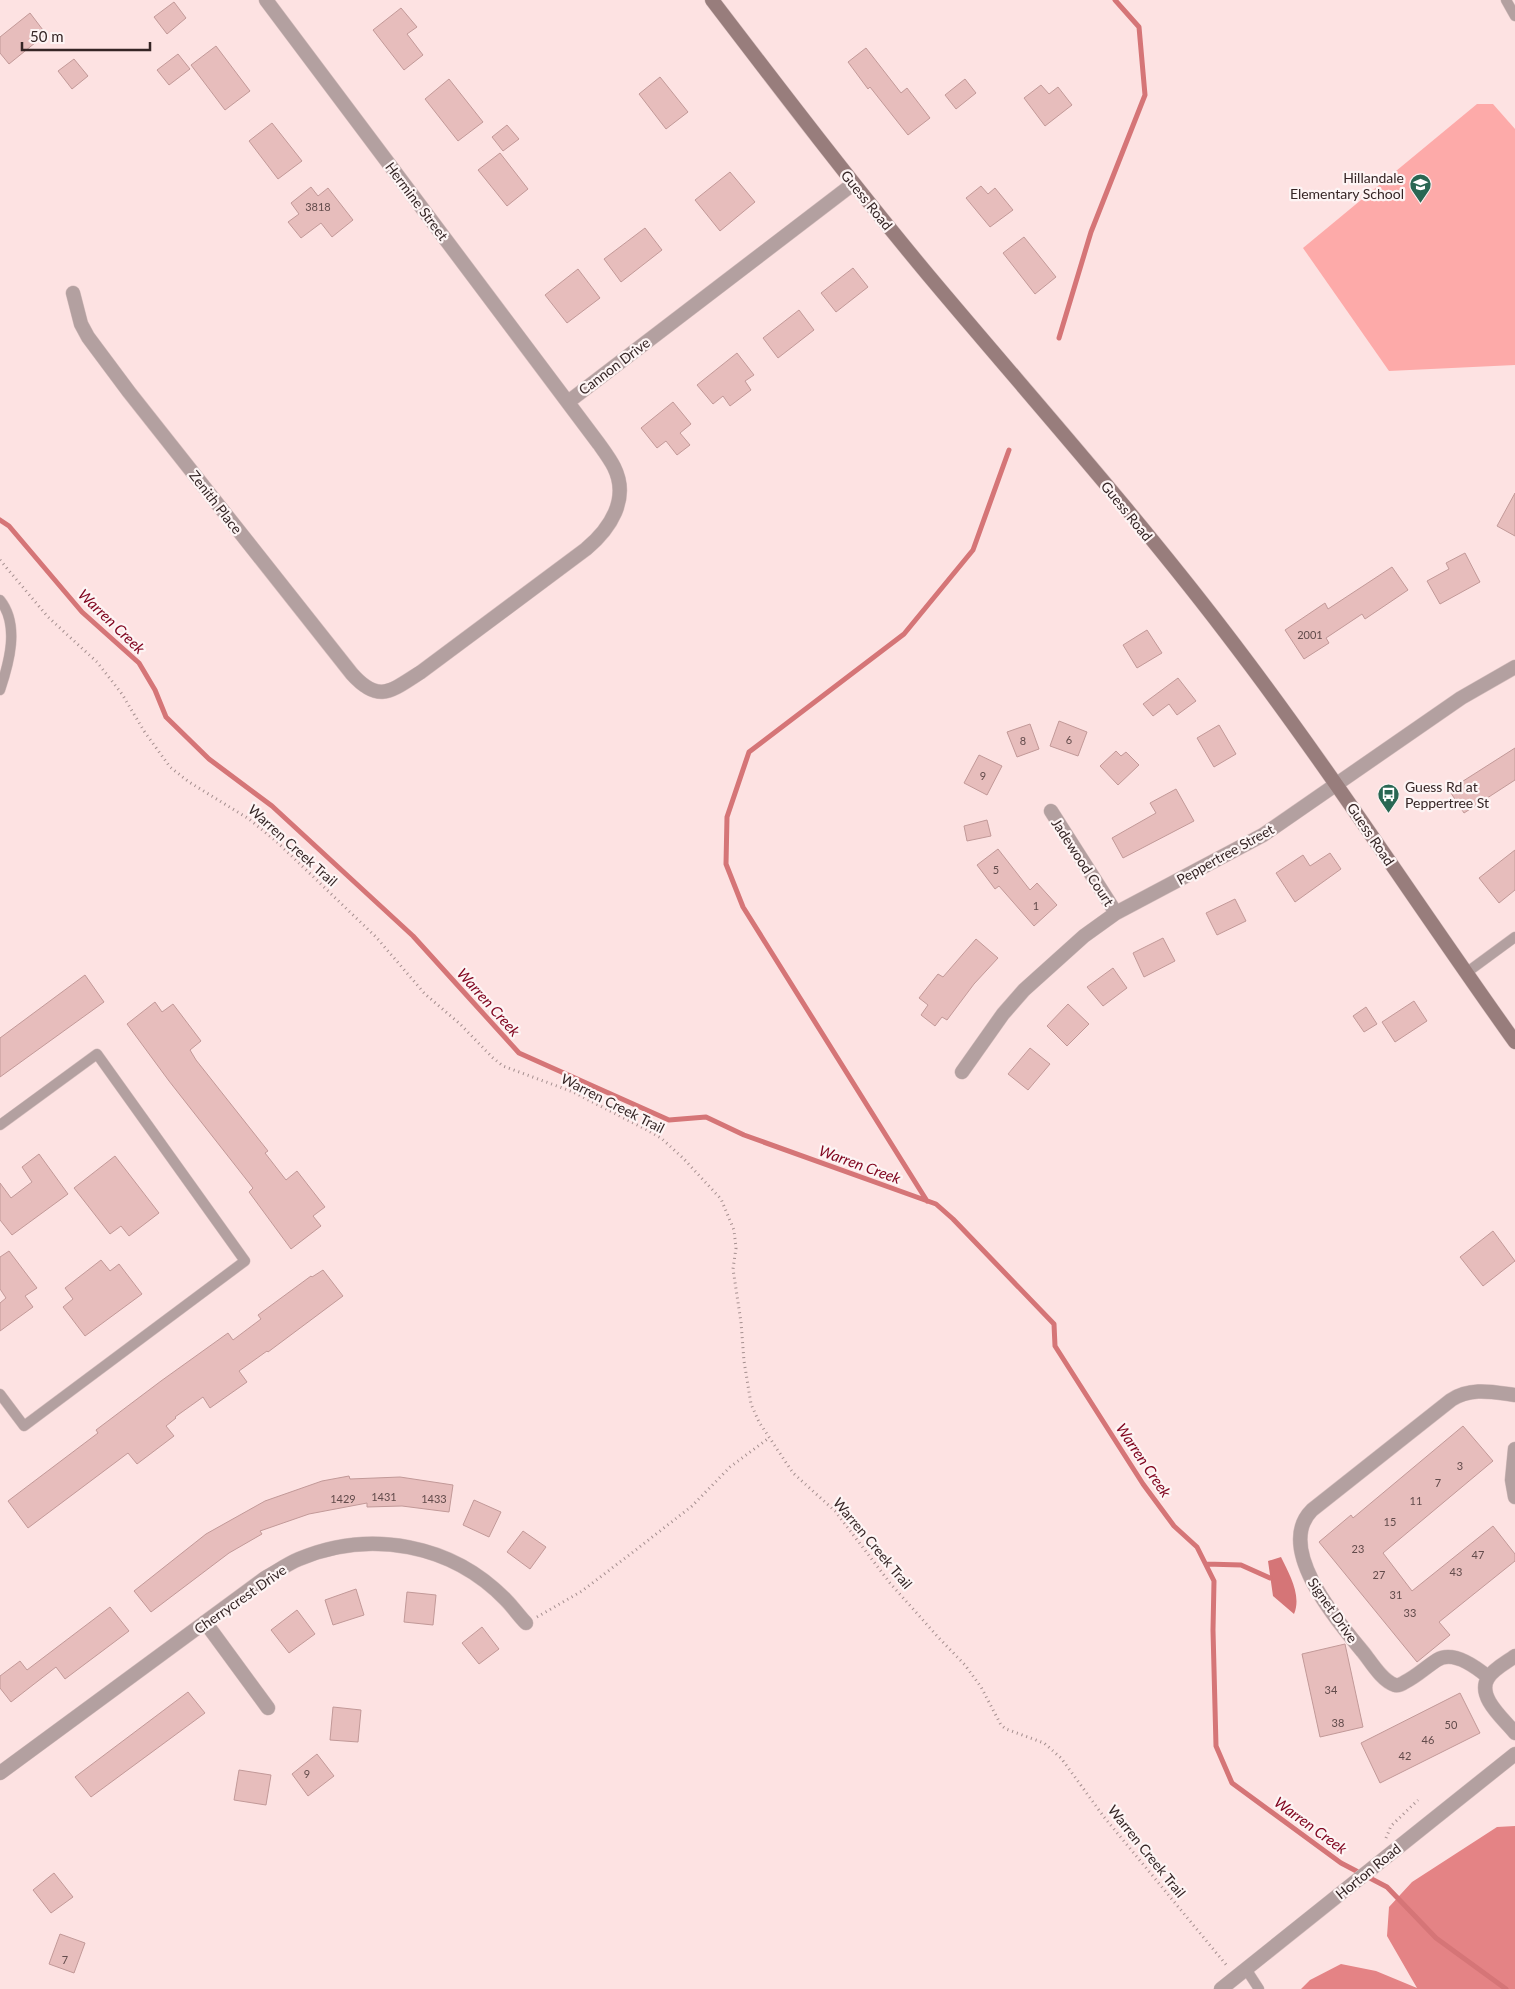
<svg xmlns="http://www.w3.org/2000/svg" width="1515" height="1989" font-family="Lato,sans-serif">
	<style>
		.green { fill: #fdaaa9 }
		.forest { fill: #e48385 }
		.water { fill: #d57577 }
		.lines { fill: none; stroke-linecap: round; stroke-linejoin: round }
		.stream { stroke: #d57577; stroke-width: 5 }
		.building { fill: #e7bdbc; stroke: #c29998 }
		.service-casing { stroke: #d9c0c0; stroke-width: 11 }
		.minor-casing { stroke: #d9c0c0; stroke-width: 15 }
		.tertiary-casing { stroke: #d9c0c0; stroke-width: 15 }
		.secondary-casing { stroke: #d9c0c0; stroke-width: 15 }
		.path { stroke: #a58f8f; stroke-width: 3; stroke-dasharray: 1 4; stroke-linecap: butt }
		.service { stroke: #b3a0a0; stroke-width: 10 }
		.minor { stroke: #b3a0a0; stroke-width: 14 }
		.tertiary { stroke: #b3a0a0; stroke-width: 14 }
		.secondary { stroke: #987d7c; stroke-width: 14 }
		.labels { text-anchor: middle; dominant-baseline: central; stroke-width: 4.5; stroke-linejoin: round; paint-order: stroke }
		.number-label { font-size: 11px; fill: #624b4b }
		.poi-label { font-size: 14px; fill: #352525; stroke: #fdf4f4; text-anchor: end }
		.street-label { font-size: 14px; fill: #352525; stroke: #fdf4f4 }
		.water-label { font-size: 15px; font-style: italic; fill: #810620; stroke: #fdf4f4 }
	</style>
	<rect width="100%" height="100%" fill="#fde2e2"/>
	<path class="green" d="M1477,104H1493L1515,129V365L1389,371L1303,248Z"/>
	<path class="forest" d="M1515,1826V1989H1301L1310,1980L1341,1964L1376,1971L1417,1988L1387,1936L1389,1907L1412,1882L1497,1827Z"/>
	<path class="water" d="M1281,1557C1289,1574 1302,1595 1294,1614L1273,1596L1268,1561Z"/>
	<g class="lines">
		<path class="stream" d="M1059,338L1091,232L1145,95L1139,27L1115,0
			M0,520L9,526L82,612L139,663L155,690L166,717L209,759L272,806L413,936L519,1053L669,1120L706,1117L744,1135L936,1204L953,1219L1054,1324L1055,1346L1143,1484L1174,1526L1197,1547L1214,1581L1213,1630L1216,1746L1232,1783L1341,1863L1387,1887L1436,1938L1506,1989
			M927,1201L743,907L726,864L727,817L749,752L904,634L973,550L1009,450
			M1206,1564L1241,1565L1270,1578"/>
	</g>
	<path class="building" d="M174,2L186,18L167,34L154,17Z
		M401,8L417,27L407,34L423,55L404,70L373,30Z
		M30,13L46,34L9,64L0,53V37Z
		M216,46L250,91L225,110L191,65Z
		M866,48L901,93L907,88L930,118L908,135L870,87L868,89L848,62Z
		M178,54L190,69L169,85L157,70Z
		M74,59L88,76L72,89L58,71Z
		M660,77L688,112L666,129L639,94Z
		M449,79L483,122L458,141L425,99Z
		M965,79L976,93L956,109L945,95Z
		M1041,85L1049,94L1058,87L1072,105L1045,126L1024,98Z
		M272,123L302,161L278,179L249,141Z
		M507,125L519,139L503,151L492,137Z
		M500,153L528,189L507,206L478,170Z
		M730,172L755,202L720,231L695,200Z
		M981,186L988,194L995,188L1013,210L990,227L966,198Z
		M311,187L318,196L328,188L353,220L332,237L321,223L301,238L288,222L299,214L291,203Z
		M645,228L662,250L621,282L604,259Z
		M1024,237L1056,277L1035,294L1003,253Z
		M853,268L868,287L836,312L821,293Z
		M578,269L600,298L567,323L545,295Z
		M799,310L814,330L778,358L763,338Z
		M737,353L754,375L745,381L751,390L730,406L723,396L713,404L697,385Z
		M673,402L691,424L680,433L690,445L677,455L666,441L657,448L641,428Z
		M1515,493V536L1497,526Z
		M1465,553L1480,582L1440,604L1427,581L1449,569L1446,563Z
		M1392,567L1408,590L1365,619L1362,614L1326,638L1329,643L1304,659L1285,630L1325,603L1328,609Z
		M1147,630L1162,653L1137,668L1123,645Z
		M1178,678L1196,701L1177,715L1169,704L1153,716L1143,704Z
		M1059,721L1087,732L1078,756L1050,746Z
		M1030,724L1039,749L1017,757L1007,732Z
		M1219,725L1236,754L1214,767L1197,738Z
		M1515,748V780L1464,813L1449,790Z
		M1116,751L1121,756L1126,752L1139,765L1118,785L1100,766Z
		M979,755L1002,766L987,795L964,783Z
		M1176,789L1194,821L1123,858L1112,838L1156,813L1150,803Z
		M987,820L991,836L967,841L964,826Z
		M998,849L1030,890L1037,883L1057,905L1034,926L999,886L995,889L977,865Z
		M1515,850V890L1499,903L1479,878Z
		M1330,853L1341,869L1295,902L1276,873L1303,855L1310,866Z
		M1235,899L1246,921L1217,935L1206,913Z
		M1163,938L1175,961L1144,977L1133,953Z
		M976,939L998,958L974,984L947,1020L942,1017L935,1026L921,1015L928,1005L919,998L938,974L943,977Z
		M1113,968L1127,988L1103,1006L1087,987Z
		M85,975L104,1002L0,1077V1038Z
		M1414,1001L1427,1021L1395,1042L1382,1022Z
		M155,1002L162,1012L173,1004L201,1041L190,1050L196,1060L268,1151L265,1153L286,1180L297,1171L325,1207L313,1216L321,1226L291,1249L249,1192L253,1188L169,1081L127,1024Z
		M1068,1004L1089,1024L1067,1046L1047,1026Z
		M1366,1007L1377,1024L1364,1032L1353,1016Z
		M1030,1048L1050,1064L1028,1090L1008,1074Z
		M39,1154L68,1194L12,1235L0,1220V1183L11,1198L32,1182L22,1167Z
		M115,1156L159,1213L129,1236L121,1226L110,1234L74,1188Z
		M1493,1231L1515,1261L1483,1286L1460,1257Z
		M9,1251L37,1288L25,1296L33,1307L0,1331V1303L6,1298L0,1289V1257Z
		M101,1260L110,1271L119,1264L142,1294L85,1336L63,1307L73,1299L65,1288Z
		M323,1270L343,1296L268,1352L267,1351L239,1371L247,1382L210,1408L203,1397L175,1417L176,1418L166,1426L174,1436L137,1464L128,1453L28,1528L8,1501L98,1433L96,1430L161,1381L228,1333L233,1340L261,1319L258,1315L311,1276L312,1277Z
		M1463,1426L1493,1461L1383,1553L1412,1591L1493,1526L1515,1554V1561L1439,1622L1450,1635L1417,1662L1319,1542L1351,1515L1353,1518Z
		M349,1476L350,1479L400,1477L453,1485L449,1512L402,1506L367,1507V1503L309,1514L260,1531L262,1534L229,1553L151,1612L134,1591L206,1534L265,1501L322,1481Z
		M474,1500L501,1512L489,1537L463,1525Z
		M523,1531L546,1547L530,1569L507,1552Z
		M356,1589L364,1615L333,1625L325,1600Z
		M407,1592L436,1595L433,1625L404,1622Z
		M110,1607L129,1631L65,1679L56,1667L11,1702L0,1688V1676L20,1661L27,1670Z
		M297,1610L315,1634L289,1653L271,1630Z
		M482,1627L499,1649L479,1664L462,1643Z
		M1345,1644L1363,1727L1320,1737L1302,1654Z
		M188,1692L205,1713L91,1797L75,1777Z
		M1460,1693L1480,1733L1380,1783L1361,1743Z
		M333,1707L361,1710L358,1742L330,1740Z
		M317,1754L334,1776L308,1796L292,1774Z
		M239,1770L271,1775L266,1805L234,1800Z
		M54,1873L73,1897L51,1913L33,1890Z
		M60,1934L85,1943L74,1973L49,1964Z"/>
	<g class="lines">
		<defs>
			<path id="service" d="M1506,0L1515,16
				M0,600C20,625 9,663 0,690
				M1466,973L1515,937
				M0,1125L97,1054L245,1261L24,1426L0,1394
				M1246,1969L1259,1989"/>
			<path id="minor" d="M73,293L81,324L88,337L129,392L352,674C379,704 391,691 421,672L586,549C610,529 630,499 614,467C610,459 604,451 599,444L266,0
				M568,402L853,184
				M1051,811L1116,913
				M962,1072L1003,1014L1024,990L1084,936L1116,913L1263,835L1461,698L1515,667
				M1515,1449L1512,1480L1515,1497
				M205,1622L268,1708
				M1515,1656C1507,1662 1493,1669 1488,1678C1476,1697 1505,1720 1515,1733
				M1488,1677C1476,1667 1453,1650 1437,1660C1426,1667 1417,1676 1405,1682C1402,1684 1398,1686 1395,1685C1382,1681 1371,1662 1363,1652C1338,1622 1274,1548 1312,1510L1451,1400C1471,1387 1492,1392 1515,1395
				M0,1773L265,1578C276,1572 287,1564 299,1559C370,1529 452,1544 506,1600C513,1607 519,1616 526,1623"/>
			<path id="tertiary" d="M1221,1989L1515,1754"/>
			<path id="secondary" d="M712,0C783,93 854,186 929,276C1028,394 1131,509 1225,632C1327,765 1418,906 1515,1042"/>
		</defs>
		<use href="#service" class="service-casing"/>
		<use href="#minor" class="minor-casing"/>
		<use href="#tertiary" class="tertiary-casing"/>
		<use href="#secondary" class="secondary-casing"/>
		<path class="path" d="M0,560L48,617L97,662L122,694L144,731L170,767L189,782L249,819L277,842L376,937L425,994L460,1024L493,1058L503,1066L573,1092L647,1130L661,1138L683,1158L721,1199L734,1230L736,1248L733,1269L741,1322L744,1361L751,1404L759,1422L793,1473L835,1511L890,1583L937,1636L965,1665L981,1687L1001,1725L1006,1729L1044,1743L1061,1758L1104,1817L1228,1967
			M537,1617L582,1591L637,1549L692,1506L730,1467L769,1438
			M1386,1838L1391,1826L1418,1800"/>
		<use href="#service" class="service"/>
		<use href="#minor" class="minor"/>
		<use href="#tertiary" class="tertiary"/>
		<use href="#secondary" class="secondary"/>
	</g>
	<defs>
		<symbol id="school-pin" viewBox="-11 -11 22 30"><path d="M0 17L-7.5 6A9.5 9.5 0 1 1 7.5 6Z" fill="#296753" stroke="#fdf4f4"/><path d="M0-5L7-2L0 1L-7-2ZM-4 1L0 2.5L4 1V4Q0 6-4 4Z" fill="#fff"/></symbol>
		<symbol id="bus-pin" viewBox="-11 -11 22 30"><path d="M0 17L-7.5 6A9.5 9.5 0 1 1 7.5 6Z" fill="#296753" stroke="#fdf4f4"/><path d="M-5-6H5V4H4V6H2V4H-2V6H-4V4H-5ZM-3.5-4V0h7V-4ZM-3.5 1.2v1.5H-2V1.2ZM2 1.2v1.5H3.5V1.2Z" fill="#fff"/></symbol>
	</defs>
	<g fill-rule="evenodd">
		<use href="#school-pin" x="1408" y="172" width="25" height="34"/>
		<use href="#bus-pin" x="1376" y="782" width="25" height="34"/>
	</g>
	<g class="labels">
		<g class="number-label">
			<text x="318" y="206">3818</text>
			<text x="1310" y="634">2001</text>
			<text x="1069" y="739">6</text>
			<text x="1023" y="740">8</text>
			<text x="983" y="775">9</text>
			<text x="996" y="869">5</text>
			<text x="1036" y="905">1</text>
			<text x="1460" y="1465">3</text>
			<text x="1438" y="1482">7</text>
			<text x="384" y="1496">1431</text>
			<text x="343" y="1498">1429</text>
			<text x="434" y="1498">1433</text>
			<text x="1416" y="1500">11</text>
			<text x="1390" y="1521">15</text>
			<text x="1358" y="1548">23</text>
			<text x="1478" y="1554">47</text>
			<text x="1456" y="1571">43</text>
			<text x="1379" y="1574">27</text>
			<text x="1396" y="1594">31</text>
			<text x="1410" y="1612">33</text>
			<text x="1331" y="1689">34</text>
			<text x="1338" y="1722">38</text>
			<text x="1451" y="1724">50</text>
			<text x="1428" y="1739">46</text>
			<text x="1405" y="1755">42</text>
			<text x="307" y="1773">9</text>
			<text x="65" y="1959">7</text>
		</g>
		<g class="poi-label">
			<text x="1404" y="177">Hillandale<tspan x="1404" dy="16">Elementary School</tspan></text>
			<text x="1405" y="786" text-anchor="start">Guess Rd at<tspan x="1405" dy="16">Peppertree St</tspan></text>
		</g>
		<g class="street-label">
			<text transform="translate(867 200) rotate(51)">Guess Road</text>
			<text transform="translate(417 201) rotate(53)">Hermine Street</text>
			<text transform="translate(614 366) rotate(-37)">Cannon Drive</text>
			<text transform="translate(216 502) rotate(52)">Zenith Place</text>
			<text transform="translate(1127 511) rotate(51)">Guess Road</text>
			<text transform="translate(1371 834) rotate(56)">Guess Road</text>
			<text transform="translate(293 845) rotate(42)">Warren Creek Trail</text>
			<text transform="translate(1225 854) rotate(-29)">Peppertree Street</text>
			<text transform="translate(1083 862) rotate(57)">Jadewood Court</text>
			<text transform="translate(613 1103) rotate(27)">Warren Creek Trail</text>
			<text transform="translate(873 1543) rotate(50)">Warren Creek Trail</text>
			<text transform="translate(240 1599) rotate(-35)">Cherrycrest Drive</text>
			<text transform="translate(1333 1610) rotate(55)">Signet Drive</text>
			<text transform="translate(1147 1851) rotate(51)">Warren Creek Trail</text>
			<text transform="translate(1368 1871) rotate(-39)">Horton Road</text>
		</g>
		<g class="water-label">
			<text transform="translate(112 621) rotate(44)">Warren Creek</text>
			<text transform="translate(489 1002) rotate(48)">Warren Creek</text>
			<text transform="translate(860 1164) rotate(20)">Warren Creek</text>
			<text transform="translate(1144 1460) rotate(56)">Warren Creek</text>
			<text transform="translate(1311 1825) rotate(36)">Warren Creek</text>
		</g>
	</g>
	<path d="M22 42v8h128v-8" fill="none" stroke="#352525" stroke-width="2.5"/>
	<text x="30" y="42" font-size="15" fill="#352525" stroke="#fdf4f4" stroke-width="4" paint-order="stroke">50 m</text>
</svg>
